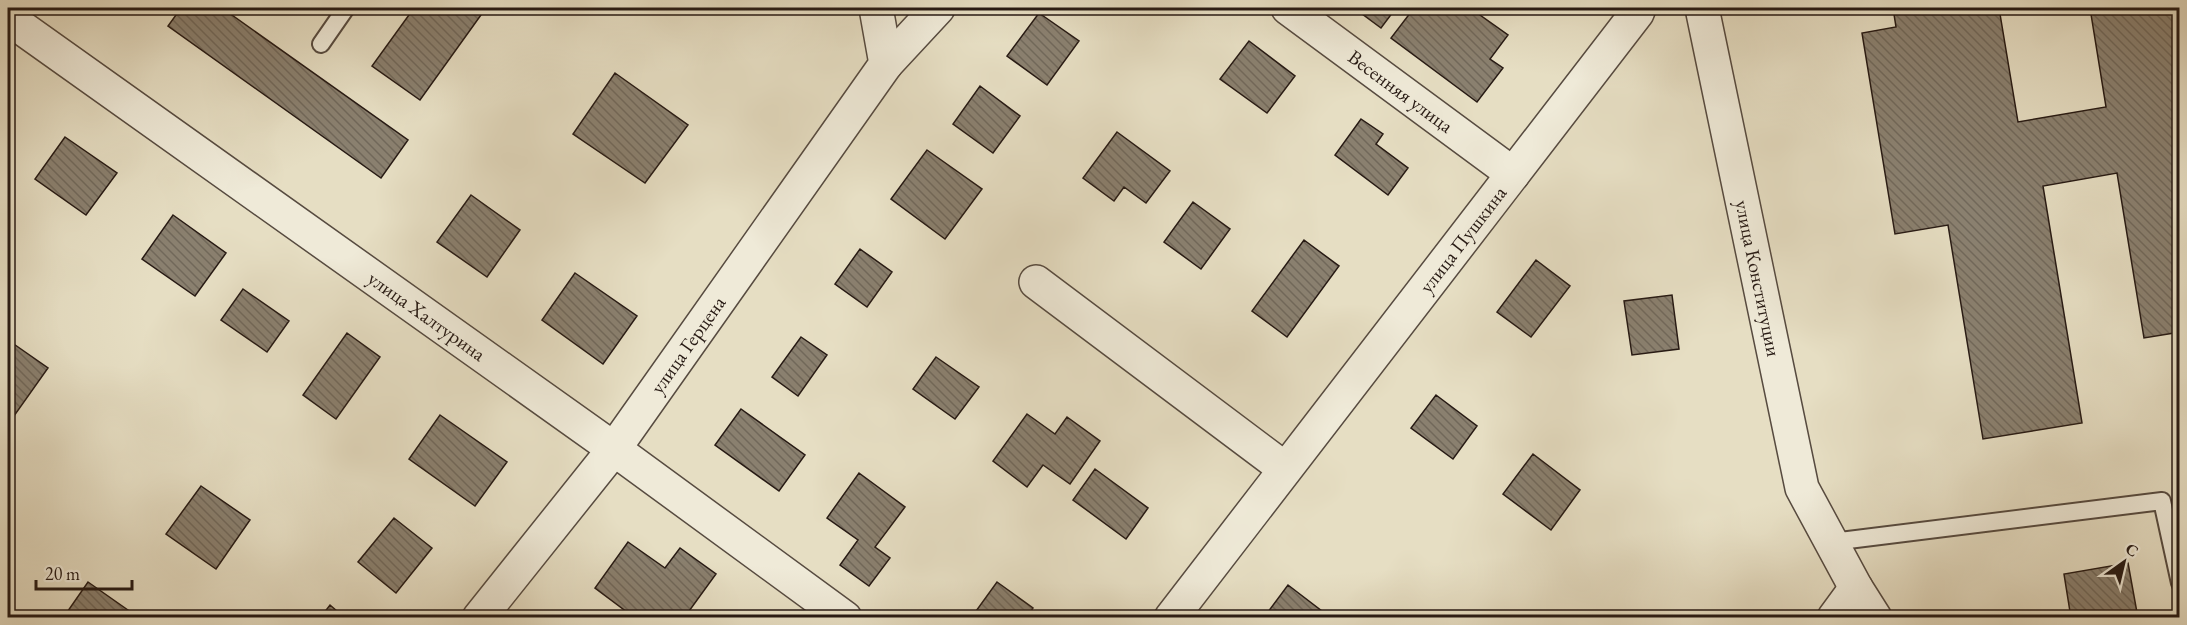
<svg xmlns="http://www.w3.org/2000/svg" width="2187" height="625" font-family="'EB Garamond',serif">
	<style>
		.building { fill: url(#building-back-hatch); stroke: #271a14; stroke-width: 1.5 }
		.lines { fill: none; stroke-linecap: round; stroke-linejoin: round }
		.service-casing { stroke: #574b40; stroke-width: 20 }
		.minor-casing { stroke: #574b40; stroke-width: 36 }
		.tertiary-casing { stroke: #574b40; stroke-width: 36 }
		.service { stroke: #efead8; stroke-width: 16 }
		.minor { stroke: #efead8; stroke-width: 33 }
		.tertiary { stroke: #efead8; stroke-width: 33 }
		.labels { text-anchor: middle; dominant-baseline: central; stroke-width: 4.5; stroke-linejoin: round; paint-order: stroke }
		.street-label { font-size: 20px; fill: #271a14; stroke: #efead8 }
	</style>
	<defs>
		<pattern id="building-back-hatch" width="6" height="6" patternUnits="userSpaceOnUse" patternTransform="scale(1.5)"><rect width="6" height="6" fill="#8a806f"/><path d="M-1 5l2 2M0 0l6 6M5-1l2 2" fill="none" stroke="#71685a"/></pattern>
	</defs>
	<rect width="100%" height="100%" fill="#e6dec3"/>
	<filter id="stains"><feTurbulence type="fractalNoise" baseFrequency=".00333" numOctaves="4"/><feColorMatrix values="0 0 0 0 .2 0 0 0 0 .09 0 0 0 0 .02 0 0 0 .5 -.17"/></filter>
	<radialGradient id="worn" r=".72"><stop offset=".6" stop-color="#630" stop-opacity="0"/><stop offset="1" stop-color="#630" stop-opacity=".3"/></radialGradient>
	<path class="building" d="M181,8H222L408,140L381,178L168,26Z
		M414,8H486L420,100L372,66Z
		M1354,8H1396L1381,28Z
		M1414,8H1421L1430,14L1434,8H1470L1508,35L1490,59L1503,68L1477,102L1391,38Z
		M1893,8H1999L2018,122L2106,107L2090,8H2180V332L2144,338L2117,173L2043,186L2082,423L1983,439L1948,225L1895,234L1862,33L1896,27Z
		M1039,13L1079,41L1047,85L1007,56Z
		M1249,41L1295,76L1267,113L1220,79Z
		M615,73L688,125L645,183L573,134Z
		M980,86L1020,116L993,153L953,124Z
		M1361,119L1383,134L1376,144L1408,168L1388,195L1335,155Z
		M1117,132L1170,171L1146,203L1124,187L1114,201L1083,178Z
		M65,137L117,173L86,215L35,179Z
		M927,150L982,189L945,239L891,199Z
		M471,195L520,230L487,277L437,242Z
		M1193,202L1230,229L1201,269L1164,242Z
		M173,215L226,253L195,296L142,259Z
		M1304,240L1339,266L1287,337L1252,311Z
		M860,249L892,272L867,307L835,284Z
		M1536,260L1570,286L1531,337L1497,312Z
		M575,273L637,316L603,364L542,320Z
		M243,289L289,321L267,352L221,320Z
		M1672,295L1679,349L1632,355L1624,301Z
		M347,333L380,357L336,419L303,395Z
		M801,337L827,355L798,396L772,377Z
		M8,340L48,368L14,416L8,411Z
		M936,357L979,387L955,419L913,389Z
		M1436,395L1477,426L1453,459L1411,428Z
		M741,409L805,455L779,491L715,445Z
		M1027,414L1055,434L1067,417L1100,441L1070,484L1043,465L1027,487L993,461Z
		M440,415L507,462L475,506L409,459Z
		M1533,454L1580,490L1551,530L1503,494Z
		M1095,469L1148,508L1126,539L1073,500Z
		M859,473L905,507L875,547L890,558L869,586L840,565L858,540L827,518Z
		M201,486L250,520L216,569L166,534Z
		M394,518L432,548L396,593L358,562Z
		M628,542L665,568L680,548L716,574L684,618H635L595,588Z
		M2128,563L2138,618H2071L2064,574Z
		M88,582L135,615L134,618H63Z
		M997,582L1033,608L1027,618H971Z
		M1288,585L1331,618L1265,616Z
		M330,605L345,618H320Z"/>
	<g class="lines">
		<defs>
			<path id="service" d="M321,44L346,8
				M1832,542L2162,501L2180,583"/>
			<g id="minor">
				<path id="s1" d="M1288,8L1513,174"/>
				<path id="s2" d="M1702,8L1802,488L1856,588L1875,618"/>
				<path id="s3" d="M8,18L614,449L845,618"/>
				<path d="M886,64L938,8"/>
				<path d="M1036,282L1285,469"/>
				<path id="s4" d="M1171,618L1637,13L1639,8"/>
				<path d="M1834,618L1856,588"/>
			</g>
			<g id="tertiary">
				<path id="s5" d="M479,618L614,449L886,64L876,8"/>
			</g>
		</defs>
		<use href="#service" class="service-casing"/>
		<use href="#minor" class="minor-casing"/>
		<use href="#tertiary" class="tertiary-casing"/>
		<use href="#service" class="service"/>
		<use href="#minor" class="minor"/>
		<use href="#tertiary" class="tertiary"/>
	</g>
	<g class="labels">
		<g class="street-label">
			<text stroke="none"><textPath href="#s1" startOffset="140">Весенняя улица</textPath></text>
			<text stroke="none"><textPath href="#s4" startOffset="478">улица Пушкина</textPath></text>
			<text stroke="none"><textPath href="#s2" startOffset="276">улица Конституции</textPath></text>
			<text stroke="none"><textPath href="#s3" startOffset="514">улица Халтурина</textPath></text>
			<text stroke="none"><textPath href="#s5" startOffset="344">улица Герцена</textPath></text>
		</g>
	</g>
	<rect width="2187" height="625" fill="none" stroke="#e6dec3" stroke-width="30"/>
	<rect x="9" y="9" width="2169" height="607" fill="none" stroke="#271a14" stroke-width="3"/>
	<rect x="15" y="15" width="2157" height="595" fill="none" stroke="#271a14" stroke-width="1.5"/>
	<g transform="translate(2124 562) rotate(34)" stroke="#efead8" stroke-width="4.5" paint-order="stroke">
	<path d="M0-4.5L10 22L0 15L-10 22Z" fill="#271a14"/>
	<text y="-9" font-size="16" font-weight="bold" text-anchor="middle" fill="#271a14">С</text>
	</g>
	<path d="M36 580v9h96v-9" fill="none" stroke="#271a14" stroke-width="3"/>
	<text x="45" y="580" font-size="18" fill="#271a14" stroke="#efead8" stroke-width="4.5" paint-order="stroke">20 m</text>
	<rect width="100%" height="100%" filter="url(#stains)"/>
	<rect width="100%" height="100%" fill="url(#worn)"/>
</svg>
